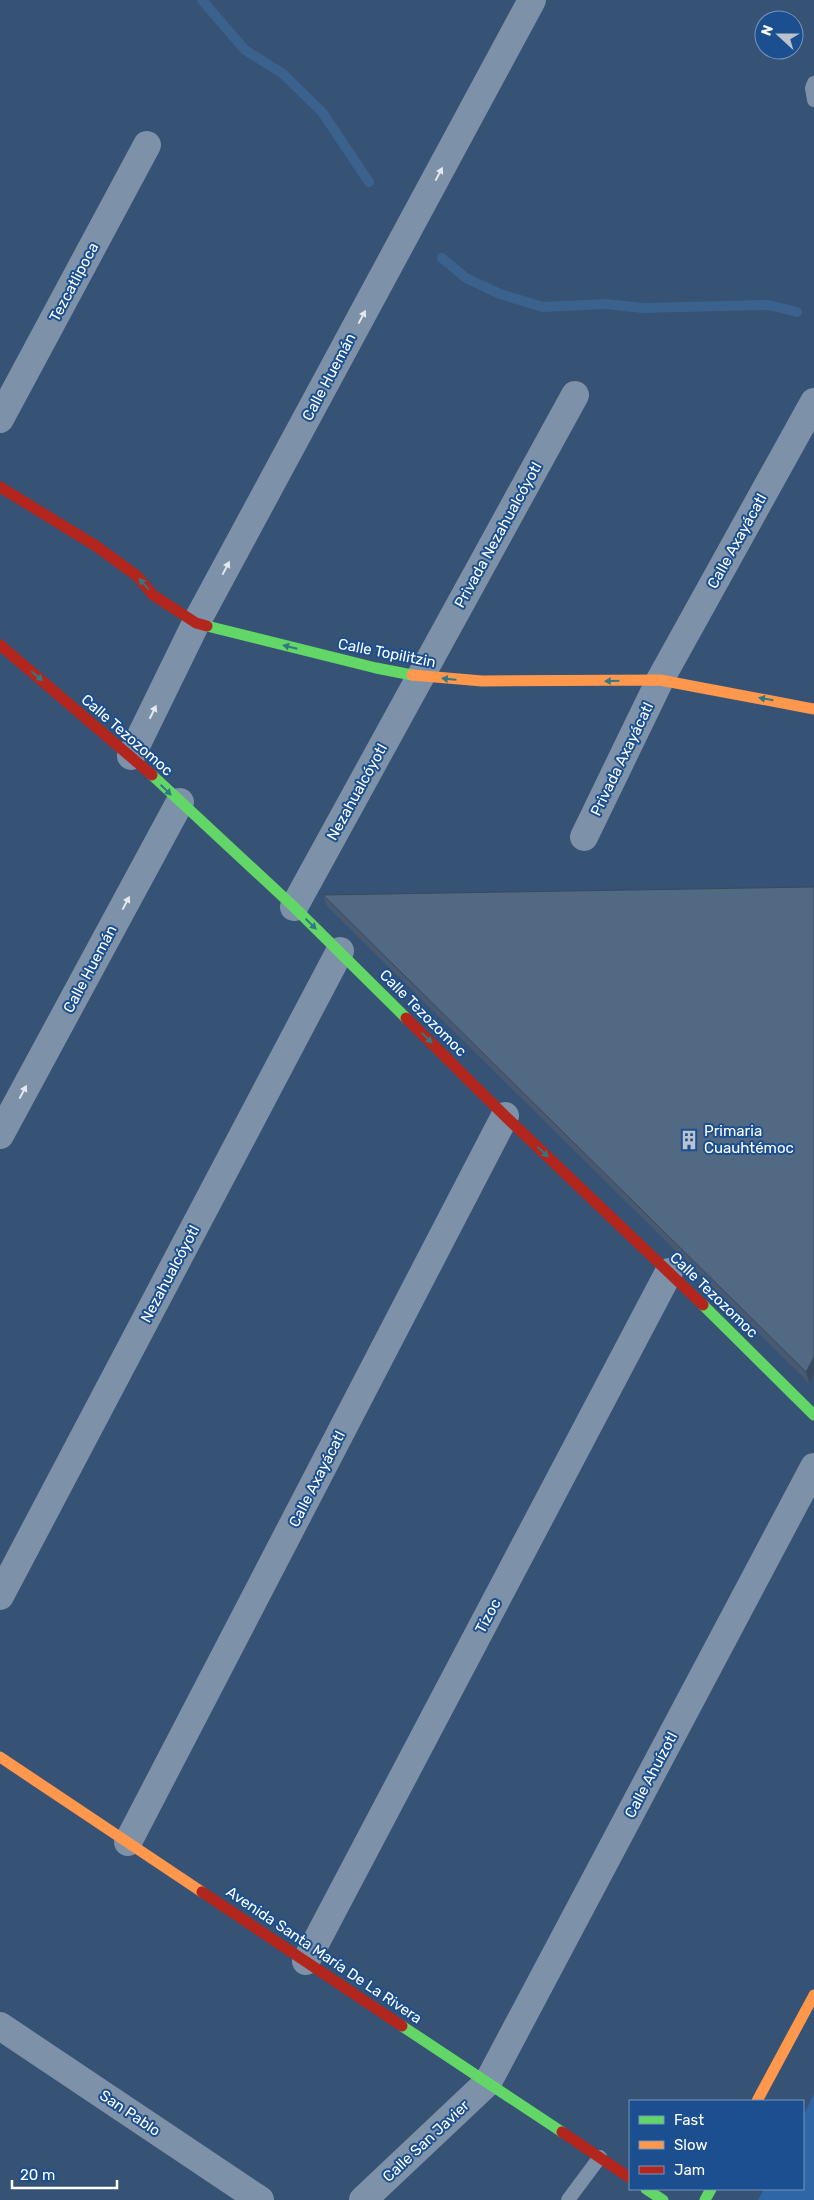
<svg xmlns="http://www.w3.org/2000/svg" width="814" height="2200" font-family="Rubik,sans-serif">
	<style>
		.green { fill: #2f66a5 }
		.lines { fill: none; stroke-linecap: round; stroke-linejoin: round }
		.stream { stroke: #3b618d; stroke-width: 10 }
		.lane { stroke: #7d92a8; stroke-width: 14 }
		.street { stroke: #7d92a8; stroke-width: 28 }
		.fast { stroke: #63d668; stroke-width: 11 }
		.slow { stroke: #ff974d; stroke-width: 11 }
		.jam { stroke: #b3261e; stroke-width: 11 }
		.wall { fill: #475a72 }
		.shaded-wall { fill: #394a5c }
		.building { fill: #526984; stroke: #394a5c }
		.oneway { fill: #e5e9ee }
		.oneway2 { fill: #317883 }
		.labels { text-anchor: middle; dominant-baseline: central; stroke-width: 4; stroke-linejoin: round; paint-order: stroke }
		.street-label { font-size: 15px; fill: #fff; stroke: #1b4f8f }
		.poi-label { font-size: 15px; fill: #fff; stroke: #1b4f8f; text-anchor: start }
	</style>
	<rect width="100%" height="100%" fill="#365274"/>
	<path class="green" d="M814,2094V2200H758L764,2189H803V2116Z"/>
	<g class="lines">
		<path class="stream" d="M202,0L245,50L282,73L322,112L369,182
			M442,258L466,278L500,294L543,307L606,304L642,308L769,305L797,312"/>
		<path class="lane" d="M814,83L812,88L814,100
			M568,2200L600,2157"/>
		<path class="street" d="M0,419L147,145
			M131,756L196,623L532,0
			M584,837L660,680L814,402
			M294,907L575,395
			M0,1135L180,802
			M0,1596L340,951
			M128,1842L505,1116
			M306,1961L669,1272
			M0,2026L260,2200
			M363,2200L488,2082L814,1467"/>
		<path class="fast" d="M207,626L376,668L412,675
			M152,775L294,907L406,1018
			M703,1305L814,1415
			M402,2026L562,2132
			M646,2189L663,2200
			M705,2200L711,2189"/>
		<path class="slow" d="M412,675L482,681L660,680L814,709
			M0,1757L202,1892
			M757,2101L814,1995"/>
		<path class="jam" d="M0,487L96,546L137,576L153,595L196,623L207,626
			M0,645L152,775
			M406,1018L505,1116L703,1305
			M202,1892L402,2026
			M562,2132L630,2178"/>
	</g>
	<path class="wall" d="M814,887L809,1383L327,906L323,895Z"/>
	<path class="shaded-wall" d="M814,1357V1374L809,1383L806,1372Z"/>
	<path class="building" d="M814,887V1357L806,1372L323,895Z"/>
	<defs><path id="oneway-solid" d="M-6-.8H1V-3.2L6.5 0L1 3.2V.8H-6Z" transform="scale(1.25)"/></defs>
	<g class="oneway">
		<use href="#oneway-solid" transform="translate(439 174) rotate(-62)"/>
		<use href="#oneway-solid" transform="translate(362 317) rotate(-62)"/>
		<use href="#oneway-solid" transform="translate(226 568) rotate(-62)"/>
		<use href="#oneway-solid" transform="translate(153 712) rotate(-64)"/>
		<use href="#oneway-solid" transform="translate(126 903) rotate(-62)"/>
		<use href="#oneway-solid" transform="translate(23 1092) rotate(-62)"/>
	</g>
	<g class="oneway2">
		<use href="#oneway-solid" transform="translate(144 584) rotate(-131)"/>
		<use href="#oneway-solid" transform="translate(290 647) rotate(-166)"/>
		<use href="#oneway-solid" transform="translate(37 676) rotate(40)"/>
		<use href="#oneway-solid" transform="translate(449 679) rotate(-175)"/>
		<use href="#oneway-solid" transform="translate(612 681) rotate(179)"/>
		<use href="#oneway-solid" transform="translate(766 699) rotate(-170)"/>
		<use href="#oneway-solid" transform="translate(166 790) rotate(44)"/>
		<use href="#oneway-solid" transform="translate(311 924) rotate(44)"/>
		<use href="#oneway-solid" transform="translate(427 1038) rotate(45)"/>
		<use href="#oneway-solid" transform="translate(543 1152) rotate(43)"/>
	</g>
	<defs>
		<symbol id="building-bare" viewBox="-9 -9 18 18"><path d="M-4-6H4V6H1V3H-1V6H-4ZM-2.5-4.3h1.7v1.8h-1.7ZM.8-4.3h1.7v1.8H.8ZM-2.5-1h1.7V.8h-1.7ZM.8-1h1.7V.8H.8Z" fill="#b9c2ce" stroke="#1b4f8f" stroke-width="2.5" paint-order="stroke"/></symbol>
	</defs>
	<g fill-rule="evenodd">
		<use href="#building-bare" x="675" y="1126" width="28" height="28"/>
	</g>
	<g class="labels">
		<g class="street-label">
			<text transform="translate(74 282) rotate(-62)">Tezcatlipoca</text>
			<text transform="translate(329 377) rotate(-62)">Calle Huemán</text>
			<text transform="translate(498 535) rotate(-61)">Privada Nezahualcóyotl</text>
			<text transform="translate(737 541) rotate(-61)">Calle Axayácatl</text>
			<text transform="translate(387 653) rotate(11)">Calle Topilitzin</text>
			<text transform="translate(127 735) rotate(41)">Calle Tezozomoc</text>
			<text transform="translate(622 759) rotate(-64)">Privada Axayácatl</text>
			<text transform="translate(357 792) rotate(-61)">Nezahualcóyotl</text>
			<text transform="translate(90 969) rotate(-62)">Calle Huemán</text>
			<text transform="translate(423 1013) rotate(45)">Calle Tezozomoc</text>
			<text transform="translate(170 1274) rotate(-62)">Nezahualcóyotl</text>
			<text transform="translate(714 1295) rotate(44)">Calle Tezozomoc</text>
			<text transform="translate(317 1479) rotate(-63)">Calle Axayácatl</text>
			<text transform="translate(488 1616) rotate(-62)">Tízoc</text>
			<text transform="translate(651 1775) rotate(-62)">Calle Ahuízotl</text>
			<text transform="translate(324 1955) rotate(34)">Avenida Santa María De La Rivera</text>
			<text transform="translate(130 2113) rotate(34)">San Pablo</text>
			<text transform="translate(426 2141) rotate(-43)">Calle San Javier</text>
		</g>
		<g class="poi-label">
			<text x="704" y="1131">Primaria<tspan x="704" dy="17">Cuauhtémoc</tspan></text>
		</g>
	</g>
	<rect x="629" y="2100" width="175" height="90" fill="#1b4f8f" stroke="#7695bc"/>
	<rect x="639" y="2116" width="25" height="8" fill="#63d668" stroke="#7695bc"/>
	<text x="674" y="2125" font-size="15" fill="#ffffff">Fast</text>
	<rect x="639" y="2141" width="25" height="8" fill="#ff974d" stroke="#7695bc"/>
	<text x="674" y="2150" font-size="15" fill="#ffffff">Slow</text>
	<rect x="639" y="2166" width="25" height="8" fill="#b3261e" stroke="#7695bc"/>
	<text x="674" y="2175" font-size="15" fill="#ffffff">Jam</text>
	<g transform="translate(779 35) rotate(291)"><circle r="24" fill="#1b4f8f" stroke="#7695bc"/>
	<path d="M0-4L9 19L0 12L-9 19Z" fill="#b9c2ce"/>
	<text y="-8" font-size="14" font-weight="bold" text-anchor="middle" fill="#ffffff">N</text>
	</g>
	<path d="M12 2180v8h105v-8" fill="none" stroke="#ffffff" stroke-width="2.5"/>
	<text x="20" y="2180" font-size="15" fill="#ffffff" stroke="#1b4f8f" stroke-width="4" paint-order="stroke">20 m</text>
</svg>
